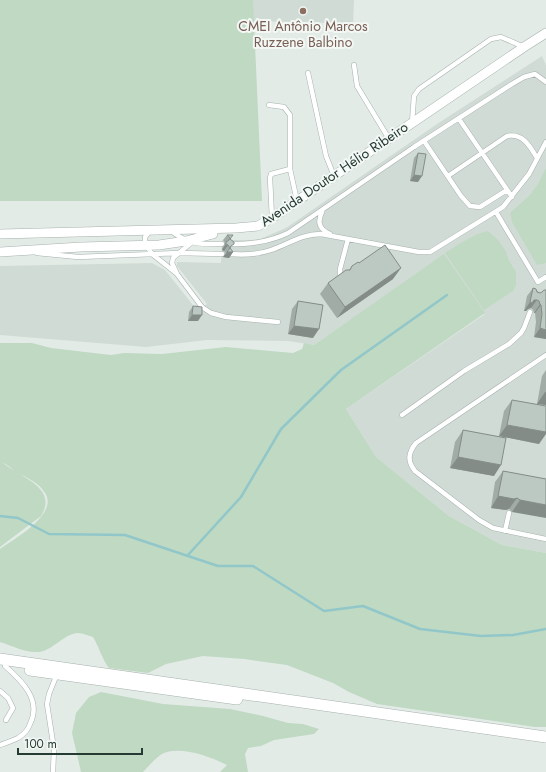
<svg xmlns="http://www.w3.org/2000/svg" width="546" height="772" font-family="Jost,sans-serif">
	<style>
		.built { fill: #d1dbd5 }
		.green { fill: #bfd9c3 }
		.lines { fill: none; stroke-linecap: round; stroke-linejoin: round }
		.stream { stroke: #92c7c9; stroke-width: 2.5 }
		.service-casing { stroke: #a6b2ad; stroke-width: 5.5 }
		.minor-casing { stroke: #a6b2ad; stroke-width: 10 }
		.tertiary-casing { stroke: #a6b2ad; stroke-width: 12 }
		.service { stroke: #fff; stroke-width: 4.5 }
		.minor { stroke: #fff; stroke-width: 9 }
		.tertiary { stroke: #fff; stroke-width: 11 }
		.wall { fill: #a2aca7 }
		.shaded-wall { fill: #848c88 }
		.building { fill: #bcc8c2; stroke: #848c88 }
		.education-dot { fill: #8d6e63; stroke: #f3f8f5; stroke-width: 1.5 }
		.labels { text-anchor: middle; dominant-baseline: central; stroke-width: 4; stroke-linejoin: round; paint-order: stroke }
		.education-label { font-size: 14px; fill: #785e54; stroke: #f3f8f5 }
		.street-label { font-size: 14px; fill: #253a32; stroke: #f3f8f5 }
	</style>
	<rect width="100%" height="100%" fill="#e3ebe7"/>
	<path class="built" d="M253,0H354L353,25L333,23L253,21Z
		M542,56L546,65V553L502,545L449,516L376,457L346,409L485,314L350,320L314,345L288,341L207,340L146,347L0,335V266L152,263L165,270L197,310L207,304L177,266V262L221,263L222,240H251L260,239L286,228L437,124Z"/>
	<path class="green" d="M0,0H253L262,201H0Z
		M546,168V263L537,265L512,222L510,213L530,195L538,184Z
		M488,231L498,240L506,251L508,259L516,272V285L513,291L484,310L445,253C458,245 473,234 488,231Z
		M444,254L485,313L346,409L376,457L449,516L502,545L546,553V727H535L377,704L349,692L333,683L287,665L244,659L203,656L166,664L148,673L109,668C102,659 99,647 93,637C89,636 83,633 78,633C63,634 54,650 39,652C25,653 13,646 0,642V549C14,539 59,514 45,493C39,483 28,478 18,473C13,470 8,465 2,462C19,477 59,487 41,516L0,547V343H32L51,348L111,355L124,353L162,354L226,347L293,353L302,349L304,343L314,345Z
		M101,692L163,704L230,709L263,716L288,723L303,724L319,729L314,734L274,740L261,746L248,748L245,754L248,772H220L227,765C211,757 182,746 164,753C157,756 149,766 143,772H81L72,733L76,713L89,697Z"/>
	<g class="lines">
		<path class="stream" d="M0,516L18,518L49,534L125,535L218,566H253L324,611L363,606L420,629L481,636L513,635L546,629
			M188,555L241,497L281,429L341,370L447,295"/>
		<defs>
			<path id="service" d="M354,65L357,86L389,139
				M308,73L326,156L334,176
				M269,105L284,107L290,115V169L297,201
				M459,119L512,197
				M412,123L414,96L419,89L491,39L501,37L524,47
				M424,141L461,196L470,206L480,207L507,190
				M448,176L507,136C523,133 530,146 537,158
				M322,212C317,222 319,229 330,234
				M496,212L538,282L546,277
				M272,218L270,178L271,174L290,169
				M150,231L145,237V244L152,254L176,273
				M171,231C190,245 199,244 222,244
				M191,243L173,258L172,263L177,274L202,307L211,313L226,317L278,322
				M230,244C251,244 269,242 288,233L414,147L512,84L524,77L535,74L546,82
				M37,253L78,257L179,253L222,254
				M230,254C244,255 257,255 271,250C289,244 301,234 321,234L419,252H430L503,207L529,174L546,142
				M340,278V269L348,239
				M546,355L416,443C408,453 407,461 415,471L479,520L493,528L546,539
				M402,415L464,371L509,344L521,333L524,328L530,312
				M505,531L509,513
				M0,691L8,698L13,708L6,720
				M0,745C6,743 12,741 18,738C23,735 28,730 30,724C42,700 22,681 5,666
				M53,772L54,749L47,704L49,694L57,674"/>
			<path id="minor" d="M0,234L236,228L258,226L272,218L524,47L546,33
				M0,252L81,247L159,245L186,241L213,234"/>
			<path id="tertiary" d="M0,659L546,737
				M30,670L237,699"/>
		</defs>
		<use href="#service" class="service-casing"/>
		<use href="#minor" class="minor-casing"/>
		<use href="#tertiary" class="tertiary-casing"/>
		<use href="#service" class="service"/>
		<use href="#minor" class="minor"/>
		<use href="#tertiary" class="tertiary"/>
	</g>
	<path class="wall" d="M418,153V182L410,181L414,158Z
		M227,235L230,239L231,249L233,252L229,258L223,257L226,254L224,251L222,250V248L225,243L223,240Z
		M359,263L393,279L337,318L320,294L328,283L349,270L352,266Z
		M533,288L540,293L546,339L534,337L536,322L535,313H534L533,310L531,308L528,309L526,311H524L527,296Z
		M298,301L313,338L288,334L292,309Z
		M193,306L198,321H188L189,312Z
		M546,370V405L537,404L542,376Z
		M512,400L539,444L499,436L504,411Z
		M463,430L494,476L450,468L455,442Z
		M503,471L546,479L512,512L509,509L506,510L491,508L495,482Z"/>
	<path class="shaded-wall" d="M414,175L422,176L418,182L410,181Z
		M226,244L228,245L224,251L222,250Z
		M227,252H233L229,258L223,257Z
		M401,268L393,279L337,318L345,307Z
		M534,300H537L531,308L528,309L526,311H524L530,302Z
		M540,304L541,305L535,313H534Z
		M192,315H202L198,321H188Z
		M294,326L319,329L313,338L288,334Z
		M540,328L546,330V339L534,337Z
		M545,392H546V405L537,404Z
		M507,425L546,432V434L539,444L499,436Z
		M458,457L501,465L494,476L450,468Z
		M498,496L517,498L509,509L506,510L491,508Z
		M520,500L546,505V518L512,512Z"/>
	<path class="building" d="M418,153L426,154L422,176L414,175Z
		M227,235H233L230,239L234,242V244L231,246L230,248L233,252H227L230,248L228,245L226,244V242L229,240L230,238Z
		M385,245L401,268L345,307L328,283L346,270H350L352,266L358,262L359,263Z
		M533,288L536,289L537,292L540,293L542,292L544,290H546V330L540,328L542,314L541,305L540,304L539,301L537,300H534L532,303L530,302Z
		M298,301L323,305L319,329L294,326Z
		M193,306L202,307V315H192Z
		M512,400L546,406V432L507,425Z
		M463,430L506,438L501,465L458,457Z
		M503,471L546,479V505L520,500L517,498L514,499L498,496Z"/>
	<circle class="education-dot" cx="303" cy="11" r="4"/>
	<g class="labels">
		<g class="education-label">
			<text x="303" y="26">CMEI Antônio Marcos<tspan x="303" dy="16">Ruzzene Balbino</tspan></text>
		</g>
		<g class="street-label">
			<text transform="translate(334 174) rotate(-34)">Avenida Doutor Hélio Ribeiro</text>
		</g>
	</g>
	<path d="M18 748v6h124v-6" fill="none" stroke="#253a32" stroke-width="2"/>
	<text x="24" y="748" font-size="12" fill="#253a32" stroke="#f3f8f5" stroke-width="3" paint-order="stroke">100 m</text>
</svg>
